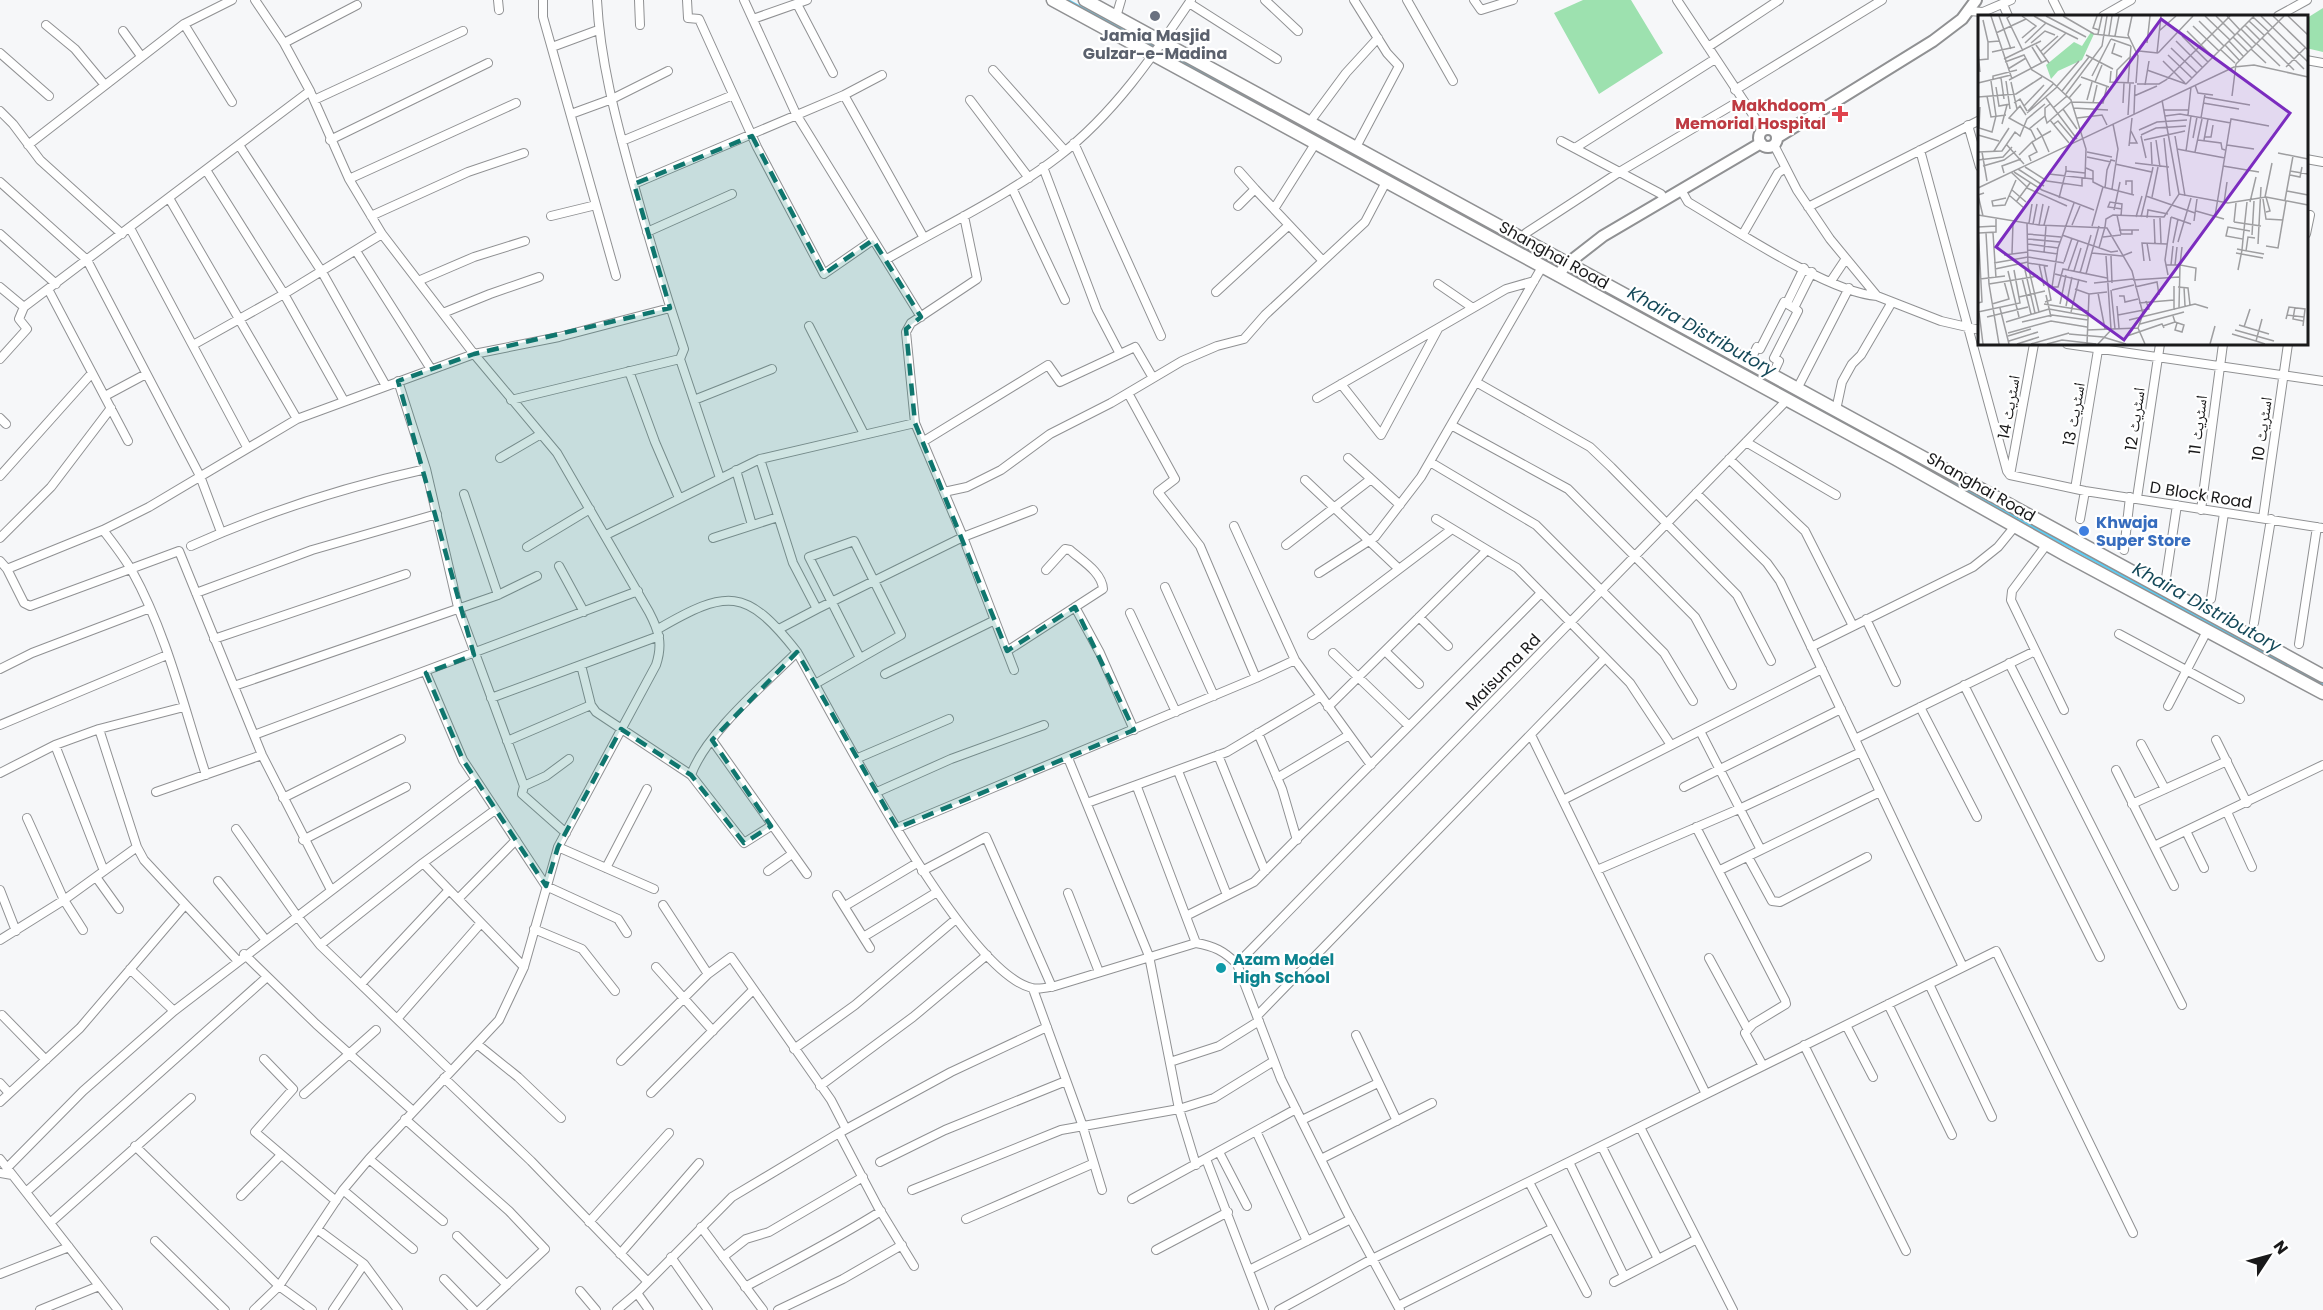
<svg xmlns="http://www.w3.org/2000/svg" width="2323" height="1310" font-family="Poppins,'Noto Naskh Arabic',sans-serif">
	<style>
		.green { fill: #9de1af }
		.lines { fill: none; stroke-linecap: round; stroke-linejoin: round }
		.stream { stroke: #58d0f9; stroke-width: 3 }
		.street-casing { stroke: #909193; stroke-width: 10 }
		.secondary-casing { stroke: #909193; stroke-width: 14 }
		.primary-casing { stroke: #909193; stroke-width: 15 }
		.street { stroke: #fff; stroke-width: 8 }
		.secondary { stroke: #fff; stroke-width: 10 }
		.primary { stroke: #fff; stroke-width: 12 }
		.marked { fill: #0f766e; fill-opacity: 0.2; stroke: #0f766e; stroke-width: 4.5; stroke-dasharray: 12 8; stroke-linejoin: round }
		.worship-dot { fill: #6b7280; stroke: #fff; stroke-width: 2 }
		.health-dot { fill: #e0444e; stroke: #fff; stroke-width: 2 }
		.shop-dot { fill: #3f7fe0; stroke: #fff; stroke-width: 2 }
		.culture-dot { fill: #0f9aa8; stroke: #fff; stroke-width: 2 }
		.labels { text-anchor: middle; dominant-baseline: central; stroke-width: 4.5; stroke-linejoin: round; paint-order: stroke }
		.worship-label { font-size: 16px; font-weight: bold; fill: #5b616d; stroke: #fff }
		.health-label { font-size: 16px; font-weight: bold; fill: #be3a42; stroke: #fff; text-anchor: end }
		.street-label { font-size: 16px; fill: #19191a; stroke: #fff }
		.shop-label { font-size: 16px; font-weight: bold; fill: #366cbe; stroke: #fff; text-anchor: start }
		.culture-label { font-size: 16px; font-weight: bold; fill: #0d838f; stroke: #fff; text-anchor: start }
		.water-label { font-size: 18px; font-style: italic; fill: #154959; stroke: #fff }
		.inset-road { fill: none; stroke: #9e9ea0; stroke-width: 1.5 }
		.view { fill: #7b2cbf; fill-opacity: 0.15; stroke: #7b2cbf; stroke-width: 3 }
		.inset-edge { fill: none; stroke: #19191a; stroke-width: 3 }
	</style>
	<rect width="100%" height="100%" fill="#f6f7f9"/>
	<path class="green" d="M1583,0H1631L1663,53L1599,94L1554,13Z
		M2323,8V52L2306,48L2307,18Z"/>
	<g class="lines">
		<path class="stream" d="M1067,0L2323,685"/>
		<defs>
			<path id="street" d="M498,0L499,10
				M543,0V17L616,276
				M597,0C600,60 616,120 632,178C648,236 665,292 684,349L680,359L720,478
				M639,0L640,25
				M687,0L688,18L699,19L757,147L824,274L873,240
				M744,0L796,114L921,317
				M1265,0L1298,31
				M1354,0L1387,53L1399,66L1355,149
				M1407,0L1453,81
				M1474,0L1481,10L1513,0
				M1677,0L1763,130
				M2053,0L2061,16
				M1189,3L1277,59
				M797,4L833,73
				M2003,4L2008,16
				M1969,11L1983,12L2011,0
				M2103,16L2131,0
				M2278,16L2307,0
				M1116,17L1121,0
				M753,19L807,0
				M184,24L232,102
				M46,25L75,49L104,84
				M123,31L141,56
				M284,43L357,5
				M552,47L598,30
				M1708,47L1779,0
				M0,53L49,96
				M2306,60L2323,63
				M993,70L1065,151
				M882,75L844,95L924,238
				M1735,90L1882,0
				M314,100L463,31
				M970,100L1029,178
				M0,111L13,124L40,160L122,234
				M571,114L612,99L668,71
				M1309,123L1346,73L1378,38
				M1968,125L1980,167
				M330,140L488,63
				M622,141L733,95
				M1561,141L1661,194L1664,199
				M1074,143L1161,336
				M28,145L184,24L232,0
				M239,145L322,272L386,386
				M1774,145L1797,190L1830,239L1877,296L1941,321L1980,330
				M1575,148L1715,59
				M1920,150L2007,471L2010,475L2085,491L2323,528
				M2306,159L2323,162
				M1043,167L1097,310L1120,354
				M206,170L284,294L344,401
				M1239,171L1255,189
				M349,179L516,103
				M0,182L87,260L200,476L221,532
				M634,184L844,95
				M1012,188L1065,300
				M1681,190L1688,202C1732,228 1829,293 1877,296
				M169,198L297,419
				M1238,206L1255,189L1323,261
				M1808,207L1980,120
				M1274,209L1315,144
				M371,216L468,172L524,153
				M551,216L596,205
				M964,216L977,279L911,323L906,332L915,423L963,537L1014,670
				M130,228L247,447
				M647,232L732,194
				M0,234L56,284
				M1743,234L1778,173L1784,169
				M2306,234L2310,215
				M1523,239L1526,233L1621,171L1741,100
				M356,251L431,369
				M887,259C945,225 1006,197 1059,156C1113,115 1154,55 1191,0
				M418,281L474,257L525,241
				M1831,281L1845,260
				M1438,284L1473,308
				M0,287L24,307
				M48,289L128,441
				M1216,292L1289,225
				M1787,303L1804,268
				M443,313L490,294L539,277
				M809,326L864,434
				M2067,344L2323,381
				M193,345L284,294L382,234
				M0,359L27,329L19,319L24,307L310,91
				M1749,363L1757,347L1760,349L1784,302L1794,308
				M629,371L655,442L679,498
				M1772,376L1779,361L1774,358L1798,311L1794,308L1812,272
				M398,381L426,469L458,607L524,786L522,794L566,833
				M1476,382L1590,447L1611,467L1737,595L1771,661
				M1341,384L1381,435L1438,329
				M1797,389L1849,288
				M1128,393L1175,479L1158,492L1200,546L1256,678L1295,660
				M105,396L146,374
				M1317,398L1506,289L1534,281
				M511,400L680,359
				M694,400L772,369
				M1836,410L1842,382L1852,364L1861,355L1892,302
				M0,418L6,424
				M1451,425L1568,489L1695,617L1732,685
				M924,441L1048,365L1060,382L1135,347L1153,378
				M1746,442L1836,495
				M500,458L541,434
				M1348,458L1400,505
				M760,459L793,563L817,609L779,629
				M1729,459L1805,531L1853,626
				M1430,462L1536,525L1664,653L1693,701
				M736,470L752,525
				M2010,475L2034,344
				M0,476L92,373
				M1305,480L1399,569
				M2075,489L2099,344
				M944,492L967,487L1001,470L1050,434L1111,403L1182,361L1217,346L1244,339L1265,315L1365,222L1386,182
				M1696,493L1767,563L1780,581L1963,967
				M464,494L498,595
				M2137,498L2160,344
				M2201,510L2223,344
				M2263,518L2288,344
				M1436,519L1517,568L1630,683L1671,745
				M2080,519L2085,491
				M1234,526L1295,660L1371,765
				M103,530C113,543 124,557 132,571C167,634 184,708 206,775
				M606,535L760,459L915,423
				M0,538L51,487L111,408
				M713,538L778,517
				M2047,544L2012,591L2011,600L2064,710
				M1286,545L1371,479
				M191,546C266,512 345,487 426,469
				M527,547L590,509
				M2124,550L2130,497
				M0,561L7,569L24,603L30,606L179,551L262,755L331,890
				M559,566L584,612
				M7,569L103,530L149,507L297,419L474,354L559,337L670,308
				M1319,573L1375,537L1421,477L1542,267
				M2166,578L2177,505
				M1165,587L1214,696
				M196,593L312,550L437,514
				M2211,599L2224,513
				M1075,607L1100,653L1134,730
				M817,609L963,537L1033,510
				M1130,613L1176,712
				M1419,617L1448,646
				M1866,619L1896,682
				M2254,623L2271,519
				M658,629C727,589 746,587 797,652C835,718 963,972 1032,988C1039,990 1049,987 1055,986L1196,943C1214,946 1224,951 1237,964L1281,1079L1347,1212L1400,1310
				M2119,634L2240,699
				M1312,635L1452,529
				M214,639L406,574
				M2299,644L2317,527
				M1811,647L1973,567L1998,547L2016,525
				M1007,651L1103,589C1102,572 1081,560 1070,550L1065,549L1046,570
				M1385,651L1419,684
				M1333,653L1409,726
				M2009,663L2182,1005
				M581,665L591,705L596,712L691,775
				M0,669L32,653L150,608
				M426,673L463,760L546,886L618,919L627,933
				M885,674L995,620
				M815,684L901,635L854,541L809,557L860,658
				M1964,685L2100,957
				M234,686L498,595L537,576
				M491,698L659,636
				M2168,706L2207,631
				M1328,707L1487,550
				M1920,707L1977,817
				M0,725L167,655
				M99,729L137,847L144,860L237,960
				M1700,731L1761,850
				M1258,733L1282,789L1297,840
				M254,735L638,591
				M1531,735L1706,1094
				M1855,739L2035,651
				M712,740L807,874
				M2216,740L2247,803
				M507,741L591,705
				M2141,744L2165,789
				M55,745L104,871
				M1218,755L1265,871
				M858,758L949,719
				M1068,758L1149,956L1179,1109L1196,1165
				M2116,770L2174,886
				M1178,771L1227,895
				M0,773L55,745L99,729L184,707
				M1277,778L1349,735
				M524,786L546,776L569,759
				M1137,787L1196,943
				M1684,787L1841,709
				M156,792L262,755
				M877,792L951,759L1044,725
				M283,798L401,739
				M1563,800L1822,669
				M1087,803L1227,752L1321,696
				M2132,804L2227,761
				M2227,812L2252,867
				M27,818L64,900L83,930
				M771,826L744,843L691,775C706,733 765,684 797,652
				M1696,827L1785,1000L1786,1004L1753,1024L1745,1033L1763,1066
				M897,828L1256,678
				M236,829L297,916L320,945L451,1071
				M2186,831L2204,868
				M303,840L406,787
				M2154,846L2323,765
				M558,847L654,889
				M1748,857L1772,901L1780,902L1867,857
				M423,863L524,967
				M606,868L647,789
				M1597,870L1739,809L1861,752
				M1720,870L1880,792
				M768,871L792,854
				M922,871L986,837L1052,987
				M96,877L119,909
				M218,881L265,939
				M0,890L16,931
				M1068,893L1099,972
				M837,895L870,948
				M458,899L516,840
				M663,905L708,974
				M845,906L917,863
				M1186,916L1254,882L1541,593
				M534,929L582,949L615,991
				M865,936L937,892
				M0,940L64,900L137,847
				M320,945L423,863L495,810
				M244,954L316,1024L413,1111
				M1709,958L1747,1028
				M1237,964L1788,399
				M656,967L713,1031
				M130,969L174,1011
				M361,984L449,890
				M1929,984L1992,1117
				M1033,989L1082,1124L1102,1190
				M1888,1004L1952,1135
				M2,1015L46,1060
				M1257,1016L1605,658
				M397,1019L481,923
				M1846,1025L1873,1077
				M1356,1035L1397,1121
				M477,1044L518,1077L561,1118
				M1804,1045L1906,1251
				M794,1049L855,1005L956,919
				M264,1059L293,1089L255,1132L336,1201
				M621,1061L708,974L731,957L831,1100L846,1129
				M1170,1062L1219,1046L1259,1021
				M444,1078L531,1161L647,1281
				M0,1083L9,1093
				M820,1086L913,1017L987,955
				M651,1093L753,990
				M304,1094L376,1030
				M0,1102L80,1028L185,905
				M405,1119L509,1211L545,1249L480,1310
				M1302,1120L1378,1083
				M1640,1127L1733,1310
				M1256,1131L1307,1241
				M839,1133L878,1207L914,1266
				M135,1146L279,1286L312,1310
				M1602,1147L1658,1259
				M1219,1152L1247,1206
				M0,1159L118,1310
				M369,1159L443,1221
				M1206,1159L1264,1310
				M1321,1159L1432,1103
				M880,1162L945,1130L1066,1081
				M1569,1162L1624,1276
				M7,1168L83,1091L174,1011L476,780
				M0,1173L12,1175
				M1529,1182L1587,1293
				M343,1190L413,1249
				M912,1190L1061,1130L1179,1109L1214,1098L1274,1061
				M26,1192L267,977
				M241,1196L281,1155
				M1132,1199L1296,1109
				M966,1219L1092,1164
				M589,1222L669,1133
				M50,1223L191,1098
				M701,1227L763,1310
				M317,1229L364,1264L398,1310
				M457,1236L507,1285
				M155,1241L225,1310
				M1156,1250L1228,1212
				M620,1254L699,1163
				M671,1257L708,1310
				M723,1257L746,1239L769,1232L863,1177
				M1251,1269L1351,1219
				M0,1274L69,1247
				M444,1279L474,1310
				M1614,1282L1697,1239
				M745,1287C791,1262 837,1239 881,1211
				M580,1291L596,1310
				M1398,1306L1553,1228
				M40,1310L99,1286
				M254,1310L279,1286L343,1190L369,1159L499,1020L524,967L558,847L656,665C663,644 659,631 649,612L557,453L474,354L382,234L349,179L310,91L284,43L255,0
				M333,1310L364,1264
				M617,1310L637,1293
				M649,1310L637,1293L732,1197L839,1133L951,1072L1047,1027
				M778,1310L843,1279L902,1245
				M1279,1310L1372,1259L1996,951L2133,1233"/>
			<path id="secondary" d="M1759 138a9 9 0 1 1 18 0a9 9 0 1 1-18 0Z
				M1778,137L1933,41L1962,19L1976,0
				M1558,275L1567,264L1603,236L1761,143"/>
			<path id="primary" d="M1053,0L1896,459L2066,555L2323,693
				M1085,0L2323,676"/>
		</defs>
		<use href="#street" class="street-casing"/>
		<use href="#secondary" class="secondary-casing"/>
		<use href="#primary" class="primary-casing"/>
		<use href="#street" class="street"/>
		<use href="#secondary" class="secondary"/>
		<use href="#primary" class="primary"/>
	</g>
	<path class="marked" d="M752,136L824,274L873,240L921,317L906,329L915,423L1007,651L1075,607L1134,730L897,828L797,652L712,740L771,826L744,843L691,775L621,729L558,847L546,886L463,760L426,673L474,655L398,381L474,354L670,308L634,184Z"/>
	<circle class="worship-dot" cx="1155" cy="16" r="6"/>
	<path class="health-dot" d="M1837 105h6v6h6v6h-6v6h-6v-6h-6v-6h6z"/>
	<circle class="shop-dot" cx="2084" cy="531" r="6"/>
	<circle class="culture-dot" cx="1221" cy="968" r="6"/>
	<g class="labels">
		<g class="worship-label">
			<text x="1155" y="35">Jamia Masjid<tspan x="1155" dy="18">Gulzar-e-Madina</tspan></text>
		</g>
		<g class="health-label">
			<text x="1826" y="105">Makhdoom<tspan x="1826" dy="18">Memorial Hospital</tspan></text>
		</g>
		<g class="street-label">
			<text transform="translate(1554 255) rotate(29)">Shanghai Road</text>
			<text transform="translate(2009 407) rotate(-80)">اسٹریٹ 14</text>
			<text transform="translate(2074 414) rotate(-80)">اسٹریٹ 13</text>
			<text transform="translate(2135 419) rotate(-82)">اسٹریٹ 12</text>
			<text transform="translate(2198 425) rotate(-83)">اسٹریٹ 11</text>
			<text transform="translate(2262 429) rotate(-82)">اسٹریٹ 10</text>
			<text transform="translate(1981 487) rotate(30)">Shanghai Road</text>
			<text transform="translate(2201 495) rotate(9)">D Block Road</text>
			<text transform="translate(1503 672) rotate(-46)">Maisuma Rd</text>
		</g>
		<g class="shop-label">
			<text x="2096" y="522">Khwaja<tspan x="2096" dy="18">Super Store</tspan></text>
		</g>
		<g class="culture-label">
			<text x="1233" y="959">Azam Model<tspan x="1233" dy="18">High School</tspan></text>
		</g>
		<g class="water-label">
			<text transform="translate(1702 331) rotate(29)">Khaira Distributory</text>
			<text transform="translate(2207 607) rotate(29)">Khaira Distributory</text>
		</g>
	</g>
	<g transform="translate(1978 15)">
		<rect width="330" height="330" fill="#f6f7f9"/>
		<path d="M113,17L116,19L104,45L80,56L73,64L68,50L96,27L104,31Z" fill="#9de1af"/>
		<path class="inset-road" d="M13,1L34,64M21,1L33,34M32,1L29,3L45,36M68,1L108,22M85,1L116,19L151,23M119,1L115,13L121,15M154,1L150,20L160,41L158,68M227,1L252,25M238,1L257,20M249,1L262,15M283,1L330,47M295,1L330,35M310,1L330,20M275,2L291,17M5,5L10,27L21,26M221,6L246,31M271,6L287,21M68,8L100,24M267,10L282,25M215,11L241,36M263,14L278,29M181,16L198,1M209,16L235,42M18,18L48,4M259,18L274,33M290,18L326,54M120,19L124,1M131,20L134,1M137,21L141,1M204,21L230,47M255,22L270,37M44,23L58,11L44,1M284,23L316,55M133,24L153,31M198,26L225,53M251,26L266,42M47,28L68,8L56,1M53,28L67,16L77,20M137,28L134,38L144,42M169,28L172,1M279,29L302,51M58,30L71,48M247,30L262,46M54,32L64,48M193,33L219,58M273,34L288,48M243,35L257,48M63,36L80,21M161,36L180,38M14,37L37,32M0,38L2,57M179,38L183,1M180,38L215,1M65,40L88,18M108,40L135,54M190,40L214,63M26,44L63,26M0,45L10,44V27M185,46L207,68M27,47L46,40L54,55L74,67L93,85L108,134L107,163M308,52L327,33M30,54L48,43M169,55L208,69M133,56L132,67L156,68M114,61L133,24M103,62L131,72M23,63L26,84M15,65V61L39,55M31,65L69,45M28,66L32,94M33,67L39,94M117,67L124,50M0,68L33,60M138,68L139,55L153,41M150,68L153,31M159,69H181L188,65L252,1M208,69L276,1M167,70L171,46M217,70L220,78L235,80M79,71L101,46M18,72L21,91L32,89M84,76L111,42M88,79L124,31L129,1M9,81L13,102L28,100M156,81L179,71M254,81L258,49L306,1M0,82L38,79L64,62M226,82L272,90M68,83L99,124M91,83L103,69M109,85L114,67M184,85L201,179M93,87L125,88L129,71M36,88L42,84L49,96M115,88L119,70M145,88L146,68M225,88L261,94M46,91L66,70M2,92L1,113L14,117L18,101L13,66M75,93L89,81M95,93L130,95M85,94L99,114M186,95H211M50,96L76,68M49,98L79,72M156,99L157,70M48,100L42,91L31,103L53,115L58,125M150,100L152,68M210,100L213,72M67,101L69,108L93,87M187,101L202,99L253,108M99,103L124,100L129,110M223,103L227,79M72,105L91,128M24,109L29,90M76,109L80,106L96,125M59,113L64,121L73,116M51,114L67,101V93L72,89M161,115L179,107L209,105M0,120L21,126M163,120L178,113L208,111M163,121L168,143M197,121L207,181M226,122H233L235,110M186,123L192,181M215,123L219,102M166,125L207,116M178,125L182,152M220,125L243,128L244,134L247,135M226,125L230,104M54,127L64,121L71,137M173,127L174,149M152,128H159L153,116M28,129L46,149M249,130L276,134M151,131L154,103M199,134L247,143M16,136L31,113M208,136L213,101M0,137L24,136L37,117L42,121L49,104L67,89M4,137L9,166M109,137L134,142M217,137L224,104M300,138L330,144M41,140L54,127L59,137L51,141L53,146M109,142L133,147M0,145L25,142L34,132M157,148L191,152M137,149L174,157L175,152M5,151L26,145L38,136M88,151V156L107,158M245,151L281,157M47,152L69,166L104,171V163M108,153L115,156V167L125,172L156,180M40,154L66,171M312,156L330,159M33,157L49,172M36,157L64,175L116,195M26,158L24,151L43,144M71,159L115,164M312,160L322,162L324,152M148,170V166H154V180M0,173L256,52L276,50L330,62M49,173L89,191M127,173L129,155L133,145L137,146M134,174L140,134L135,109M34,175L48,187M309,176L330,180M31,180L46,193M168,181L217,198M174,182L180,152M287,182L294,148M28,183L14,186L15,191L27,190L38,165M81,183L88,156M285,184L288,204L305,205M307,185L315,141M38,187L52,168M272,187L278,162M246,188L249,167M136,195L142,167M218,196L246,204M288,197L292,196L288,182M0,200L61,210L129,213L154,256L165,299L160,313L167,329M139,200L143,219H154V215M5,201L0,180L6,178M143,201L144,189L132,187L130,192L144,194M237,201L253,104L291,111M158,202L164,181M163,202L174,157M193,202L213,209M169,203L170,195L190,199M182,203L183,228M176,204L177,229M216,206L219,184M256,207L283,211M256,207L258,188M49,208L50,251L61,297M51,208L54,189M55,209L59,189M61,210L65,189M66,210L71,191M94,210L102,191M0,211L4,287L0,288M114,211L125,172M0,212L18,211M127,212L128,204L135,200L186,202L201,179L250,188L288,182L330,190M141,215H161M1,218L18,217V203M8,218L11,269L21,329M15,218L18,263M49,219L83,222M84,220L133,237L140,236M274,220L276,186M125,222L143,220M50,224L82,227M265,224L269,187M200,227L213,183M169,228L172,246M195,228L200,204M50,229L80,233M280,229L283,172M288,231L300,233L308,186M204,232L202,250L218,253L217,266M121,233L127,212M259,234L264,235L265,224L248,221L250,212L272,216M50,235L80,239M268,236L270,222L277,223M66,238L68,211M114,238L144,241L154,237M258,238L285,243M34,239L35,207M26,240L50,237M128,241L133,314M133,241L134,268M166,246L164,228L189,229M86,247L94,223M16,248L50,242L86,248M50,248L70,251M61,249L66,271M66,250L73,285L67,287M188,250H202L201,293M193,250L195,231M197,250L199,232M17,254L50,247M47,255L57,298M90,255L100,226M260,255L264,235L286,239M30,256L41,302M96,256L103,233M102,258L113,220M77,259L109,267M108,259L121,211M190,260L187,245L193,202M44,263L53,299M2,264L27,261M155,265L201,262M116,268L155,264M11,269L60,261M196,271V295M71,272H80L85,254L129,263M74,272L80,233L96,188M157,272L179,267L181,280M200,272L210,273L212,290M206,272L207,291M97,274L111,279L129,277M133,275L137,314M134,275L156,270M120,278L127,314M68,280L73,302M141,281H146L147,287L160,284M41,282L67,276M161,288L196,285M14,289L31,284L26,266M66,289L110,296M82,289L88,260M88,291L94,262M139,291L141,313M317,292L315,304L325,306M22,293L31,329M0,297L42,288L36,255M1,297L5,329M93,297L101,264M140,300L171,294L168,286M309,300L311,292L327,294L325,311M9,302L50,292M284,304L278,326L287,329M308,304L309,300L326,302M151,305L217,289L230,293M28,307L71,294L110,301M44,307L74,300L110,305M197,307L206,310L204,317L197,315L199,308M162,309L206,297M261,310L291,319M185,311L197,307L195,301M266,312L272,294M109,315L160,313M257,315L296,326M30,318L73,306L109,312M91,319L125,322L148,329M254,319L278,326M30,321L53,314M149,321L184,309L186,313M31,326L60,317M39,329L61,322M53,329L91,318M69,329L84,325L118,329M109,329L111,279M120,329L134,314M232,329L237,311"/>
		<path class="view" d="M183,4L312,98L146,325L18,232Z"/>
		<rect width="330" height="330" class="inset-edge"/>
	</g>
	<g transform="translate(2269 1256) rotate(54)" stroke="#ffffff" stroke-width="4.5" paint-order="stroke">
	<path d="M0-4.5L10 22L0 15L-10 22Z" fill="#19191a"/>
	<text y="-9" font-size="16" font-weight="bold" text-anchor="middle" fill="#19191a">N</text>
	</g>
</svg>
